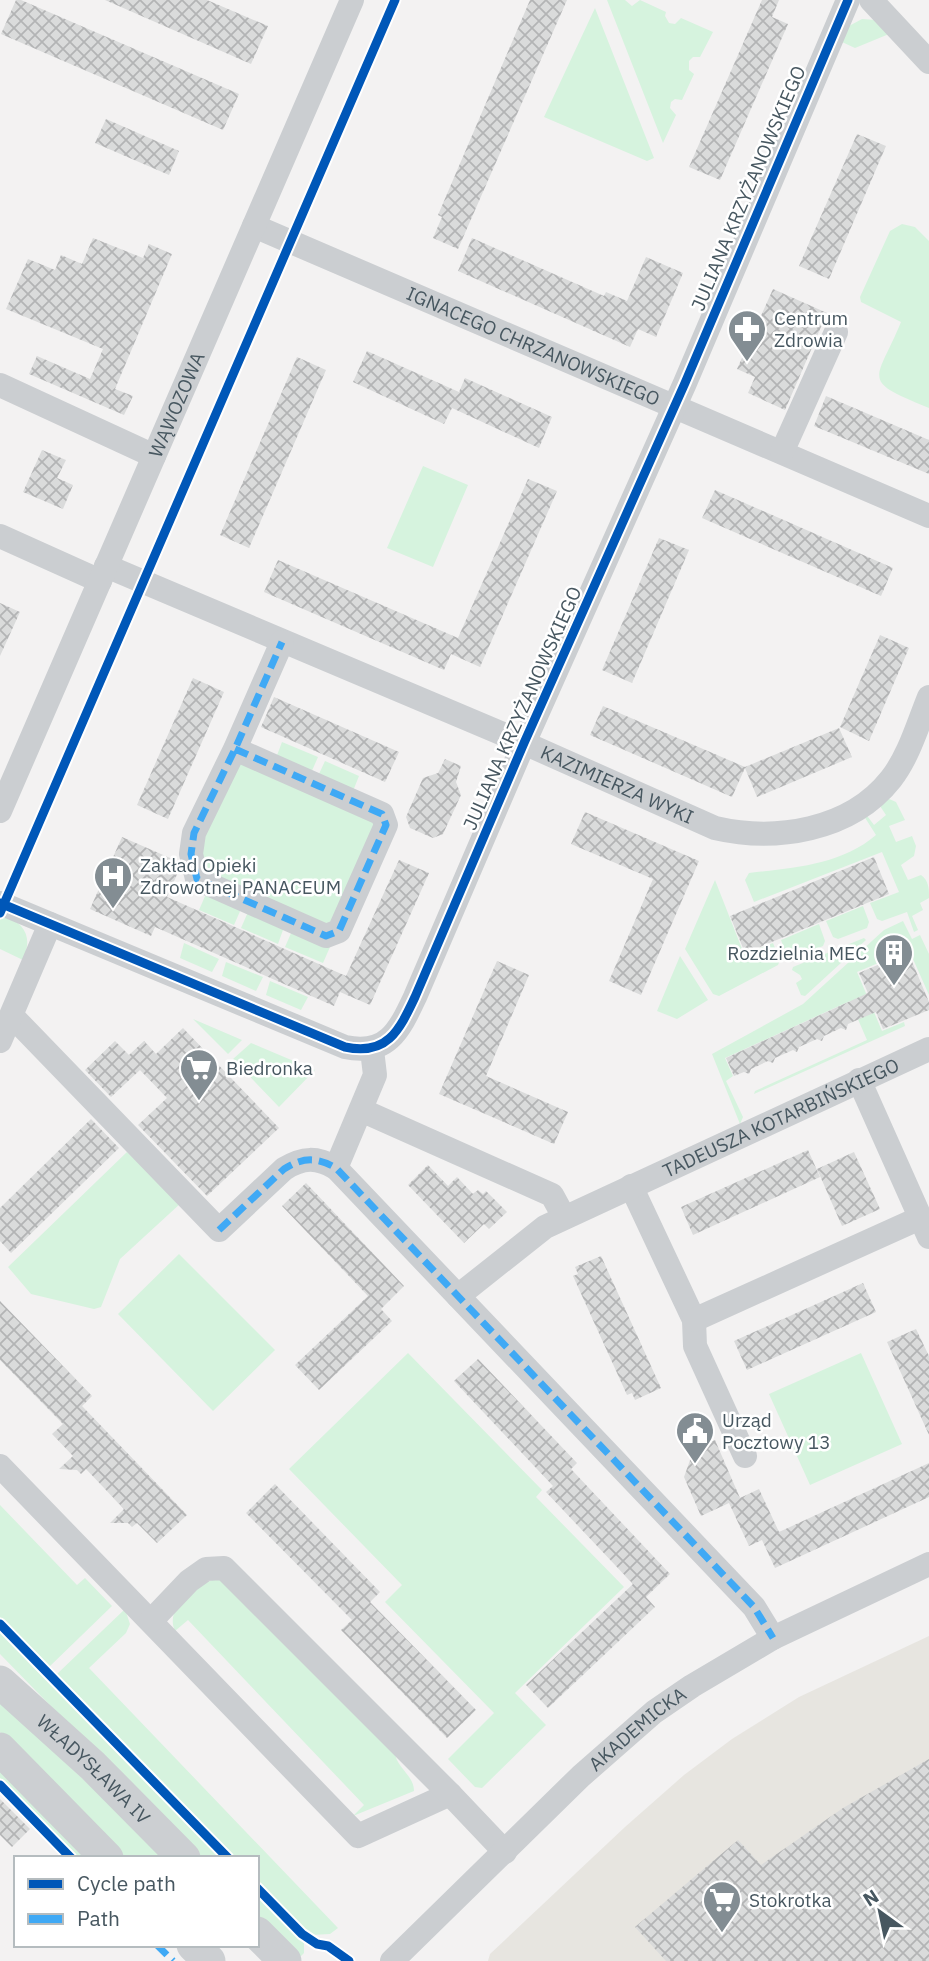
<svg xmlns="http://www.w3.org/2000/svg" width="929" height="1961" font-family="'IBM Plex Sans',sans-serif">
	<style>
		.commercial { fill: #e7e5e0 }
		.green { fill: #d6f3de }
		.building { fill: url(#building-cross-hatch) }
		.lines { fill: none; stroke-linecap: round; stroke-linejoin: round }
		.street { stroke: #cbced1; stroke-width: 24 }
		.secondary { stroke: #cccfd2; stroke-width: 33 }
		.quiet { stroke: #3fa9f5; stroke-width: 7; stroke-dasharray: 14 7; stroke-linecap: butt }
		.cycleway-casing { stroke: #fff; stroke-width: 13 }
		.cycleway { stroke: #0057b8; stroke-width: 9 }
		.labels { text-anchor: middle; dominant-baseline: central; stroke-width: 5; stroke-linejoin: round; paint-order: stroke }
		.street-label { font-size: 19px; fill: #475760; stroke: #fff }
		.poi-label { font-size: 19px; fill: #475760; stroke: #fff; text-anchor: start }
	</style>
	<defs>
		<pattern id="building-cross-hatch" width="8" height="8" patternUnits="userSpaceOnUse" patternTransform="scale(1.75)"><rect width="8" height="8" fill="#dadbdb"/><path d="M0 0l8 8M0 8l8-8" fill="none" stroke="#b3b4b5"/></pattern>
	</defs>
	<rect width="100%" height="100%" fill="#f3f2f2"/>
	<path class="commercial" d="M929,1636V1961H488L490,1954L625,1827L684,1775L732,1739L799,1697Z"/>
	<path class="green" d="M607,0H625L632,6L640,0L666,12L665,16L669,23L675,24L681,18L713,32L700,57H693L689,61V70L694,74L682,100L675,99L671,102L670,108L676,115L663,143Z
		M595,8L654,158L647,161L544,117Z
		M862,19L876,20L889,34L855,48L842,42L849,26Z
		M902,224L915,227L929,241V408C859,379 876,383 901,322L861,302L860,297L890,231Z
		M423,466L468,485L433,567L387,548Z
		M282,742L318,757L311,773L276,758Z
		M237,756L378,823L333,925L325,927L201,873L197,843Z
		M325,761L359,776L353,791L318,776Z
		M887,798L896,802L905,820L889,826L896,842L912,836L916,846L914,856L901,865L908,880L921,875C929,881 929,889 929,898L920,903L923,910L912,916L918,930L914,932L907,912L882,921L877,919L870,903L899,892L882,852L754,902L745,880L749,873C793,868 841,865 876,835L862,813H865L874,825L886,815L880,806Z
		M715,880L744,954L773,943L780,960L778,965L719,996L713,994L685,949Z
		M206,894L241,909L234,925L199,910Z
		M863,906L869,922L867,928L838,939L833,937L826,921Z
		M248,912L284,927L278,944L241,928Z
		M3,913C25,925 33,936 23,960L0,949V920Z
		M903,921L912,939L920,935L929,954V995L909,950L857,972L882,1031L904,1022L905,1026L754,1094L755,1091L867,1040L850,1001L725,1058L733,1076L726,1081L743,1117L740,1124L712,1054L803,1004L884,930Z
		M819,924L825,941L823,946L794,958L787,956L781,940Z
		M292,931L330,947L323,963L285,947Z
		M864,938L866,940L805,996L801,995L796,983L802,979L800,975L792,970L793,967Z
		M184,943L219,959L212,972L180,958Z
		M680,956L708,1000L677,1019L657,1011Z
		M226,962L263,977L256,991L222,976Z
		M270,981L308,997L301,1010L266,995Z
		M193,1019L242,1040L228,1054Z
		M251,1043L315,1070L279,1107L233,1059Z
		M127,1152L181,1203L120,1259L101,1307L94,1309L31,1294L8,1267Z
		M179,1254L275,1350L213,1411L118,1314Z
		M408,1353L542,1490L536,1497L624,1587L515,1693L546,1725L482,1788L475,1787L448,1759L494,1713L385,1602L402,1585L289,1469Z
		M861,1353L902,1444L810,1485L769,1394Z
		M0,1505L77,1585L85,1578L112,1606L49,1667L0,1617Z
		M214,1579L227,1581L395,1750C394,1767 414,1774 414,1791L353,1816L364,1805L188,1620L175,1631C164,1607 196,1587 214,1579Z
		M125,1609L130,1624L126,1633L89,1668L338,1928L330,1934L311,1935L257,1879V1858H236L57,1674Z
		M0,1632L222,1858H199L0,1654Z
		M0,1702L168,1858H124L0,1732Z
		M0,1764L92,1858H77L0,1778Z
		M257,1894L304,1942V1953L298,1959L257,1917Z"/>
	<path class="building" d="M16,0H21L239,94L223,130L1,34Z
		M105,0H207L268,26L251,64Z
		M530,0H567L458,249L433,238L442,217L438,215Z
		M762,0H779L772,17L788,24L720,180L689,167Z
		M106,119L179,151L169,175L95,143Z
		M857,134L886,146L829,279L799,266Z
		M93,238L143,258L149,244L172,254L115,389L133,396L124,415L29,374L37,356L90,379L103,349L6,309L28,259L55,270L61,255L82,264Z
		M472,238L604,296L606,292L627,301L646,257L683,273L656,337L638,329L630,347L458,271Z
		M773,289L827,313L785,410L748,393L755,377L737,369Z
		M367,351L459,392L465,378L552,417L539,448L452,408L444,424L353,382Z
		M297,357L326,370L249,548L220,535Z
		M826,396L929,440V474L814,426Z
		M42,450L66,460L57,478L73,485L63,509L23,492Z
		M528,479L557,491L480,667L451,654L444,670L264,592L278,560L458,638Z
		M715,490L893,568L881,596L702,518Z
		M659,538L689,550L632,683L602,670Z
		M0,603L20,612L0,656Z
		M880,635L909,648L869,741L840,727Z
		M193,678L224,692L168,819L137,805Z
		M274,697L399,752L385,782L261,727Z
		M603,706L745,767L839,728L852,757L757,797L745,768L732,797L590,735Z
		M445,759L461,766L456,782L461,795L443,834L433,838L410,828L406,817L423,778L438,773Z
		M585,812L699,861L641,995L609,981L653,879L571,844Z
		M122,837L177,861L179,870L167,897L346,976L399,860L429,873L370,1005L340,992L334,1006L155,927L151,936L90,909Z
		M874,857L889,894L745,953L730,916Z
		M908,952L929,1002V1010L883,1029L876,1012L848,1024L846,1030L841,1028L824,1036L822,1041L817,1039L799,1047L797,1052L793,1050L775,1058L773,1063L768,1061L751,1069L749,1074L744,1072L734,1076L726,1058L868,993L859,973Z
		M497,961L529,975L486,1076L568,1112L554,1144L439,1094Z
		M183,1028L279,1128L207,1196L138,1125L167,1098L140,1070L111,1097L85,1070L115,1041L129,1055L144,1041L156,1054Z
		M91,1119L119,1148L11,1253L0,1241V1208Z
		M808,1150L820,1177L693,1235L681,1207Z
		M854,1152L880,1209L842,1226L817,1169Z
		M428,1165L448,1186L457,1177L473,1194L478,1190L483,1194L486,1191L507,1212L489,1229L484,1224L464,1243L408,1185Z
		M306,1183L404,1286L381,1309L392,1321L319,1390L295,1365L368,1296L282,1206Z
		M601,1256L661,1388L635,1400L632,1393L627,1395L573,1276L578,1274L575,1267Z
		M863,1283L876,1312L747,1370L734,1341Z
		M0,1301L92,1396L82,1406L187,1515L157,1543L137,1523L132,1527L128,1523H110L124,1509L86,1469L81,1474L77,1470L59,1469L73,1456L52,1434L63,1424L0,1360Z
		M916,1329L929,1356V1435L887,1342Z
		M478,1359L577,1463L571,1469L670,1574L646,1597L655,1607L548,1708L526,1685L633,1584L546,1492L553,1486L454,1381Z
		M715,1440L740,1498L759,1489L779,1532L929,1463V1497L775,1568L762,1540L749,1546L729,1503L701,1516L684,1477L694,1449Z
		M275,1484L380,1592L370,1602L476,1710L447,1738L341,1630L352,1620L246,1513Z
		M929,1759V1961H666L635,1927L738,1840L761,1865L843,1808Z
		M0,1799L30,1829L12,1847L0,1835Z"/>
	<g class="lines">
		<g class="street">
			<path d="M871,0L929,62"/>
			<path id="s1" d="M254,226L929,516"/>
			<path d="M0,385L154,456"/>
			<path d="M782,452L836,332"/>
			<path d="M0,536L100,581"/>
			<path id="s2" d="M106,566L524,743L715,828C775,842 850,831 891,779C909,756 918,724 929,697"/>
			<path d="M235,749L382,814L386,825L339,931L326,936L197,879L191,854L194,833L235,749L282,642"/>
			<path id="s3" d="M0,811L352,0"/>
			<path d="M0,903L345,1047C387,1056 399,1031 415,997L524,743L685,383L848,0"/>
			<path d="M12,1016L219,1230L284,1169C303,1157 317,1157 336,1168L754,1607L773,1638"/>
			<path d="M0,1041L50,924"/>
			<path d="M859,1080L929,1237"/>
			<path d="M361,1110L552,1195L564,1217"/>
			<path d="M336,1168L375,1075L372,1050"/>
			<path d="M631,1186L694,1320L695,1346L745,1456"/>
			<path id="s4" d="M458,1296L545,1227L929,1049"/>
			<path d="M694,1320L920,1218"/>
			<path d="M0,1466L358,1836L450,1794L505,1852"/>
			<path d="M151,1621L189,1581L206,1569L224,1568L450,1794"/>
			<path id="s5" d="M392,1961L581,1776L654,1712L692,1686L773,1638L929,1564"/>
		</g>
		<g class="secondary">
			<path id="s6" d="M0,1682L93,1766L184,1858"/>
			<path d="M0,1749L107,1858"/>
			<path d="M257,1933L285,1961"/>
			<path d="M193,1945L209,1961"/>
		</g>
		<path class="quiet" d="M235,749L382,814L386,825L339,931L326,936L197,879L191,854L194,833L235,749L282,642
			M219,1230L284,1169C303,1157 317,1157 336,1168L754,1607L773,1638
			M157,1945L173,1961"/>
		<defs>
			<path id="cycleway" d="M0,903L345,1047C387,1056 399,1031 415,997L524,743L685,383L848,0
				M0,913L395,0
				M0,1624L228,1858
				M0,1785L71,1858
				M257,1888L302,1934L317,1944L328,1946L349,1961"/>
		</defs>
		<use href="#cycleway" class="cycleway-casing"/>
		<use href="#cycleway" class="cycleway"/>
	</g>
	<defs>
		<symbol id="pharmacy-pin" viewBox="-11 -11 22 30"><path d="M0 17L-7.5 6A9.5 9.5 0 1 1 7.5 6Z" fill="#838d93" stroke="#fff"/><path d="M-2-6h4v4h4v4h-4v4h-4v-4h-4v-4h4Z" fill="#fff"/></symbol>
		<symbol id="hospital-pin" viewBox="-11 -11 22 30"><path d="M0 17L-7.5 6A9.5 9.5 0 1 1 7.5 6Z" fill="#838d93" stroke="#fff"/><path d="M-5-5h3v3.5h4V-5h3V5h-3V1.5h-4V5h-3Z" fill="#fff"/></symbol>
		<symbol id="building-pin" viewBox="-11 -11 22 30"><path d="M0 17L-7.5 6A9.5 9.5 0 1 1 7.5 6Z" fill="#838d93" stroke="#fff"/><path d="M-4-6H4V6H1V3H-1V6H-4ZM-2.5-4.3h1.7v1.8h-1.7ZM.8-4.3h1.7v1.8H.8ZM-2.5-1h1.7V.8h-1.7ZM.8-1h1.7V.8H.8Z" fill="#fff"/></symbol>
		<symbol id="supermarket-pin" viewBox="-11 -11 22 30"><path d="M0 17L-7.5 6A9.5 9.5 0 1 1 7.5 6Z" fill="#838d93" stroke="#fff"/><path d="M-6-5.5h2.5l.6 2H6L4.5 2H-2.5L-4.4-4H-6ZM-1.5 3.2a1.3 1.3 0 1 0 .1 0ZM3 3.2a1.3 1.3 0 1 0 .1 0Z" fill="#fff"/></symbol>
		<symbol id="civic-pin" viewBox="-11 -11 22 30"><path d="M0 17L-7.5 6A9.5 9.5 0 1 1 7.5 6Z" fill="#838d93" stroke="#fff"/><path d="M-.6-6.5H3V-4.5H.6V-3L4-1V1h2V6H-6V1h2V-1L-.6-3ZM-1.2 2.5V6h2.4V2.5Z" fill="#fff"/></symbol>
	</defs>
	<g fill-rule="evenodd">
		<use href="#pharmacy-pin" x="725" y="307" width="44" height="60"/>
		<use href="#hospital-pin" x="91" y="854" width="44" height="60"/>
		<use href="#building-pin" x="872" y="931" width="44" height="60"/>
		<use href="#supermarket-pin" x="177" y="1046" width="44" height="60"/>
		<use href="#civic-pin" x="673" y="1409" width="44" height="60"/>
		<use href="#supermarket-pin" x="700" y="1878" width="44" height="60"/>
	</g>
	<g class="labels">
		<g class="street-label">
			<text transform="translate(748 188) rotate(-67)">JULIANA KRZYŻANOWSKIEGO</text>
			<text stroke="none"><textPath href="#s1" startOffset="304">IGNACEGO CHRZANOWSKIEGO</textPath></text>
			<text stroke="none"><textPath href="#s3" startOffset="443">WĄWOZOWA</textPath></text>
			<text transform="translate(522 708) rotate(-66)">JULIANA KRZYŻANOWSKIEGO</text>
			<text stroke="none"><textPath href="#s2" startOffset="556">KAZIMIERZA WYKI</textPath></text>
			<text stroke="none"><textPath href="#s4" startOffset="371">TADEUSZA KOTARBIŃSKIEGO</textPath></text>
			<text stroke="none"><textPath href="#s5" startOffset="338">AKADEMICKA</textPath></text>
			<text stroke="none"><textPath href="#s6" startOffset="128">WŁADYSŁAWA IV</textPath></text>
		</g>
		<g class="poi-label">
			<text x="774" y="318">Centrum<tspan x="774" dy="22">Zdrowia</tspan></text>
			<text x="140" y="865">Zakład Opieki<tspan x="140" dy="22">Zdrowotnej PANACEUM</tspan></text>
			<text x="867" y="953" text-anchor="end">Rozdzielnia MEC</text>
			<text x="226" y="1068">Biedronka</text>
			<text x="722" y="1420">Urząd<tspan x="722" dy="22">Pocztowy 13</tspan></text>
			<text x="749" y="1900">Stokrotka</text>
		</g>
	</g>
	<rect x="14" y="1856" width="245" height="91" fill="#ffffff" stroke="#b5bcbf" stroke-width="2"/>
	<rect x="28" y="1879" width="35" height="10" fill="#0057b8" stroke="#b5bcbf" stroke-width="2"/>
	<text x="77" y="1891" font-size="21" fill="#475760">Cycle path</text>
	<rect x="28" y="1914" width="35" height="10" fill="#3fa9f5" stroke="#b5bcbf" stroke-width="2"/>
	<text x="77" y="1926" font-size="21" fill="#475760">Path</text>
	<g transform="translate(880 1912) rotate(327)" stroke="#ffffff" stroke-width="5" paint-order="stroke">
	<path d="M0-5L12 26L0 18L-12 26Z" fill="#475760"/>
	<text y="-10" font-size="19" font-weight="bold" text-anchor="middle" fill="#475760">N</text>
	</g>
</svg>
